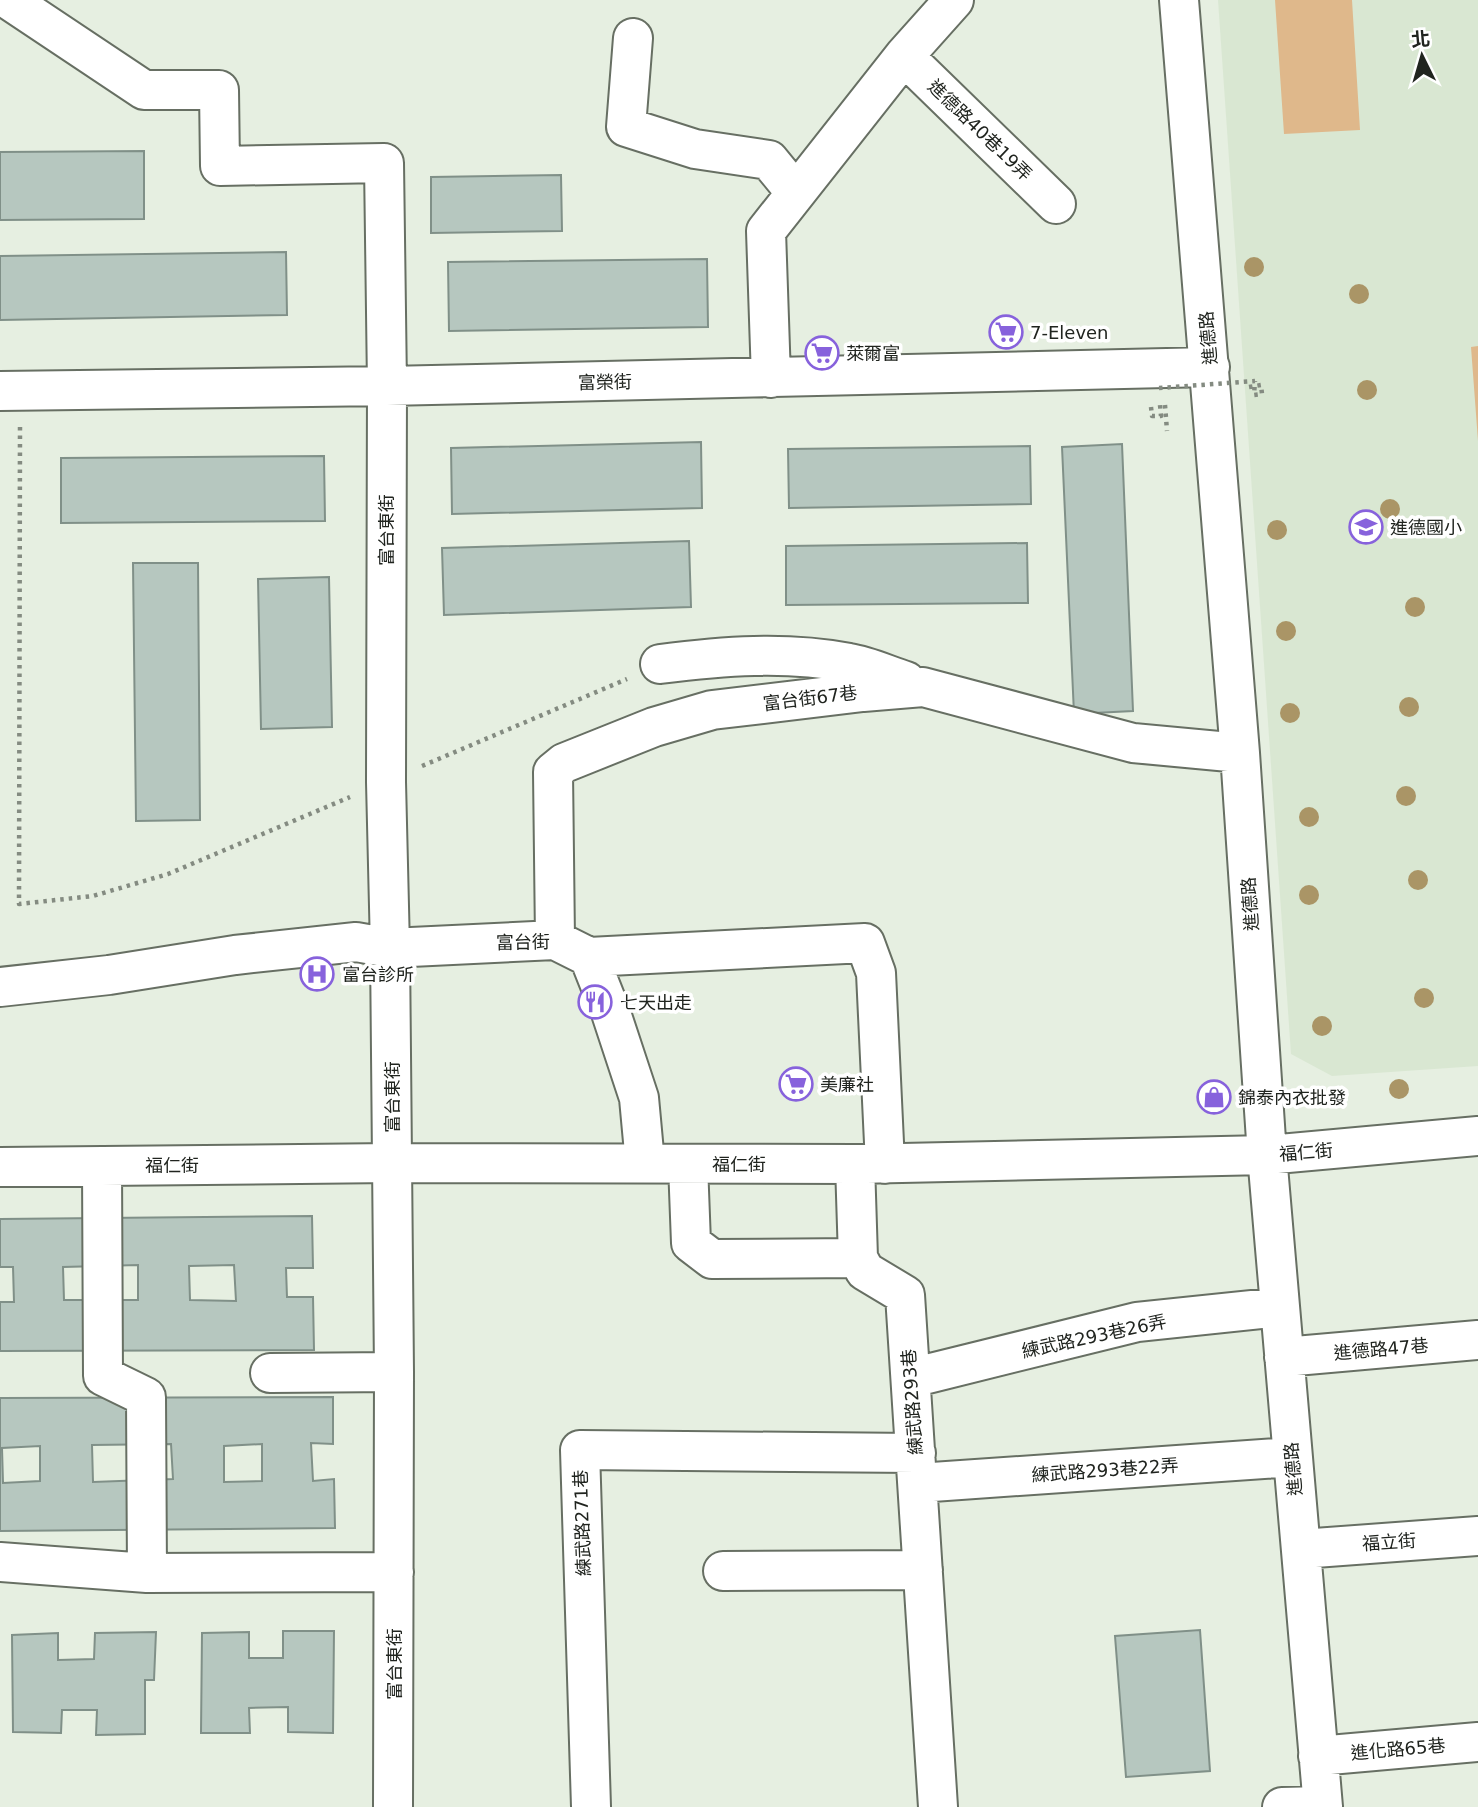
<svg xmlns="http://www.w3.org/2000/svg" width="1478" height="1807" font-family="'DejaVu Sans','Noto Sans TC',sans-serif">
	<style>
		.built { fill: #d9e7d2 }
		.green { fill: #dfb88b }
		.building { fill: #b6c7bf; stroke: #809088; stroke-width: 2; fill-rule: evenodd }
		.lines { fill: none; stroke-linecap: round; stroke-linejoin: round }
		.minor-casing { stroke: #676f63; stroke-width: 42 }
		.path { stroke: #848b81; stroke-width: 4.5; stroke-dasharray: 3.5 5; stroke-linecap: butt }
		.minor { stroke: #fff; stroke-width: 38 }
		.path-bridge { stroke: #848b81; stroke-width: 4.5; stroke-dasharray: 3.5 5; stroke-linecap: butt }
		.tree { fill: #aa9566 }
		.labels { text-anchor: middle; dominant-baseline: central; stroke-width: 7; stroke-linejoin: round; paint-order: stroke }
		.street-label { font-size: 18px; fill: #20241f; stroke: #fff }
		.poi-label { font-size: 18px; fill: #20241f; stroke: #fff; text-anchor: start }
	</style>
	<rect width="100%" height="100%" fill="#e6efe1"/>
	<path class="built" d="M1218,0H1478V1066L1332,1076L1291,1054Z"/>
	<path class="green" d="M1275,0H1352L1360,130L1284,134Z
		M1478,346V441L1471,347Z"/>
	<path class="building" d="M144,151V219L0,220V152Z
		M561,175L562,231L431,233V177Z
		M286,252L287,315L0,320V256Z
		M707,259L708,327L449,331L448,262Z
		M701,442L702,508L452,514L451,448Z
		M1122,444L1133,711L1074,714L1062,447Z
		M1030,446L1031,504L789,508L788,449Z
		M324,456L325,521L61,523V458Z
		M689,541L691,607L444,615L442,548Z
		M1027,543L1028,603L786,605V546Z
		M133,563H198L200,820L136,821Z
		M329,577L332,727L261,729L258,579Z
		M312,1216L313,1268H286L287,1297H313L314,1350L0,1351V1302H14L13,1267H0V1219ZM138,1265V1300H64L63,1267ZM234,1265L236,1301L190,1300L189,1266Z
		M333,1397V1444L311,1443L313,1481L334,1479L335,1528L0,1531V1398ZM171,1444L173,1479L93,1482L92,1445ZM262,1444V1481L224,1482V1446ZM40,1446V1481L3,1483L2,1448Z
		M1200,1630L1210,1771L1126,1777L1115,1636Z
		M283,1631H334L333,1733L288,1732V1707L249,1708L250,1733H201L202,1633L249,1632V1658H283Z
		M156,1632L154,1680H145V1734L96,1735L97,1710H62L61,1733L13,1732L12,1635L58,1633V1660L94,1659L95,1633Z"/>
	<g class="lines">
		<defs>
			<path id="minor" d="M9,0L144,90H219L220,166L384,163L387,386L386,782L390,948L394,1372L393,1807
				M1179,0L1240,753L1267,1155L1323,1807
				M633,38L626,127L695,149L769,160L796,193
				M904,56L1056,204
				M771,378L766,231L904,56L954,0
				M0,391L387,386L1210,367
				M660,664C722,656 786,651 849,663C868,666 887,675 906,681
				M555,940L553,772L564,763L654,727L712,710L863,692L923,687L1133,743L1240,753
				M589,957L610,1010L639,1098L645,1163
				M0,987L109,975L235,955L356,942L390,948L555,940L589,957L865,943L876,973L885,1164
				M688,1164L691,1243L712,1259L858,1258
				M855,1164L858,1258L865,1271L905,1295L938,1807
				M102,1166L103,1376L146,1397L147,1573
				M0,1167L392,1163L855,1164L1267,1155L1478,1136
				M1284,1357L1478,1340
				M270,1373L394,1372
				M911,1378L1137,1322L1280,1307
				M918,1483L1292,1457
				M1301,1549L1478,1536
				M0,1562L147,1573L394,1572
				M723,1571L923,1570
				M1318,1756L1478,1742
				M591,1807L580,1450L916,1453
				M1282,1807L1323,1806"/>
		</defs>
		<use href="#minor" class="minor-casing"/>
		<path class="path" d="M1249,387L1261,385L1262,394L1254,395L1255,381
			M1165,405L1167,431
			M1151,407L1152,416H1161L1160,405
			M20,427L19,904L93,896L168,874L350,797
			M422,766L627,679"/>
		<use href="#minor" class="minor"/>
		<path class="path-bridge" d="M1159,388L1255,381"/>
	</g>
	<g class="tree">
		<circle cx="1254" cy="267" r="10"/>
		<circle cx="1359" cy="294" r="10"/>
		<circle cx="1367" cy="390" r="10"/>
		<circle cx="1390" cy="509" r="10"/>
		<circle cx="1277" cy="530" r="10"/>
		<circle cx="1415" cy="607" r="10"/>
		<circle cx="1286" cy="631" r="10"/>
		<circle cx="1409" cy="707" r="10"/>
		<circle cx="1290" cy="713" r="10"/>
		<circle cx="1406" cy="796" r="10"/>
		<circle cx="1309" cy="817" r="10"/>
		<circle cx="1418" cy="880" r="10"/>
		<circle cx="1309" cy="895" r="10"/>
		<circle cx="1424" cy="998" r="10"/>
		<circle cx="1322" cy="1026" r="10"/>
		<circle cx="1399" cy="1089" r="10"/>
	</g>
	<defs>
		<symbol id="supermarket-ring" viewBox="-11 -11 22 22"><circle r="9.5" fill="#fff" stroke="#8762dc" stroke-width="1.5"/><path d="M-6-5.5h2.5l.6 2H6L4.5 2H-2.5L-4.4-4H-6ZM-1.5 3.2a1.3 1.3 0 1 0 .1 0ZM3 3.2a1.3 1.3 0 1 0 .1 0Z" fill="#8762dc"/></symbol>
		<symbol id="school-ring" viewBox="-11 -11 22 22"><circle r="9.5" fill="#fff" stroke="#8762dc" stroke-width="1.5"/><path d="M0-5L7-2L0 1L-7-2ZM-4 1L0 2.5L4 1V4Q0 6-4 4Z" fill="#8762dc"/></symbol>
		<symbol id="hospital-ring" viewBox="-11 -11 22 22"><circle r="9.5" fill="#fff" stroke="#8762dc" stroke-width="1.5"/><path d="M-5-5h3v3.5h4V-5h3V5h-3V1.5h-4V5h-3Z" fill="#8762dc"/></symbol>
		<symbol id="restaurant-ring" viewBox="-11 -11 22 22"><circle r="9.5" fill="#fff" stroke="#8762dc" stroke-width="1.5"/><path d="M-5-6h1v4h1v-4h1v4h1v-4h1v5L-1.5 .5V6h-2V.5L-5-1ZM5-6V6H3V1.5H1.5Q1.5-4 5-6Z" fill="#8762dc"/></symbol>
		<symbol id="shop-ring" viewBox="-11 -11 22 22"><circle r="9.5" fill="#fff" stroke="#8762dc" stroke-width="1.5"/><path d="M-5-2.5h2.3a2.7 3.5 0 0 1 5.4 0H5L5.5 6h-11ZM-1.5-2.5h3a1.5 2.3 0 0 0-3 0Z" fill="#8762dc"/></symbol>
	</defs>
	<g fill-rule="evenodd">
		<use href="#supermarket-ring" x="987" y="313" width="38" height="38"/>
		<use href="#supermarket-ring" x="803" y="334" width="38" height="38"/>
		<use href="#school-ring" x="1347" y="508" width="38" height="38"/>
		<use href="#hospital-ring" x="298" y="955" width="38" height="38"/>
		<use href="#restaurant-ring" x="576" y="983" width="38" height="38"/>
		<use href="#supermarket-ring" x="777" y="1065" width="38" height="38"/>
		<use href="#shop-ring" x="1195" y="1078" width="38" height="38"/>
	</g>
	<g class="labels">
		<g class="street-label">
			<text transform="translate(980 130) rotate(44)">進德路40巷19弄</text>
			<text transform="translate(1208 338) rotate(-95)">進德路</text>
			<text transform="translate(605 382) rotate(-1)">富榮街</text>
			<text transform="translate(386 530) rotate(-90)">富台東街</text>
			<text transform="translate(810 698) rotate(-7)">富台街67巷</text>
			<text transform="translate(1250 904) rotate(-94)">進德路</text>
			<text transform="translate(523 942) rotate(-1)">富台街</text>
			<text transform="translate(392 1097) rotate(-90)">富台東街</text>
			<text transform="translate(1306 1152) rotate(-5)">福仁街</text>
			<text x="739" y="1164">福仁街</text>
			<text x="172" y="1165">福仁街</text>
			<text transform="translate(1094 1336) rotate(-12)">練武路293巷26弄</text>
			<text transform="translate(1381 1349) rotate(-5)">進德路47巷</text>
			<text transform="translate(912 1402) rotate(-94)">練武路293巷</text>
			<text transform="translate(1293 1469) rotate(-95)">進德路</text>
			<text transform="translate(1105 1470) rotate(-4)">練武路293巷22弄</text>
			<text transform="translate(582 1523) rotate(-92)">練武路271巷</text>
			<text transform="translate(1389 1542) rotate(-4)">福立街</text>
			<text transform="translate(394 1664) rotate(-90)">富台東街</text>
			<text transform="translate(1398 1749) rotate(-5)">進化路65巷</text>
		</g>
		<g class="poi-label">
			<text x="1030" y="332">7-Eleven</text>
			<text x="846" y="353">萊爾富</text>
			<text x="1390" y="527">進德國小</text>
			<text x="342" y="974">富台診所</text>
			<text x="620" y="1002">七天出走</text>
			<text x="820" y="1084">美廉社</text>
			<text x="1238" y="1097">錦泰內衣批發</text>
		</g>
	</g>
	<g transform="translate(1422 56) rotate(355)" stroke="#ffffff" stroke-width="5" paint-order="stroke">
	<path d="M0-5L12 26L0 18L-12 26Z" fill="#20241f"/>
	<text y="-10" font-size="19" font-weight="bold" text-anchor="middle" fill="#20241f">北</text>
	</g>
</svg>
